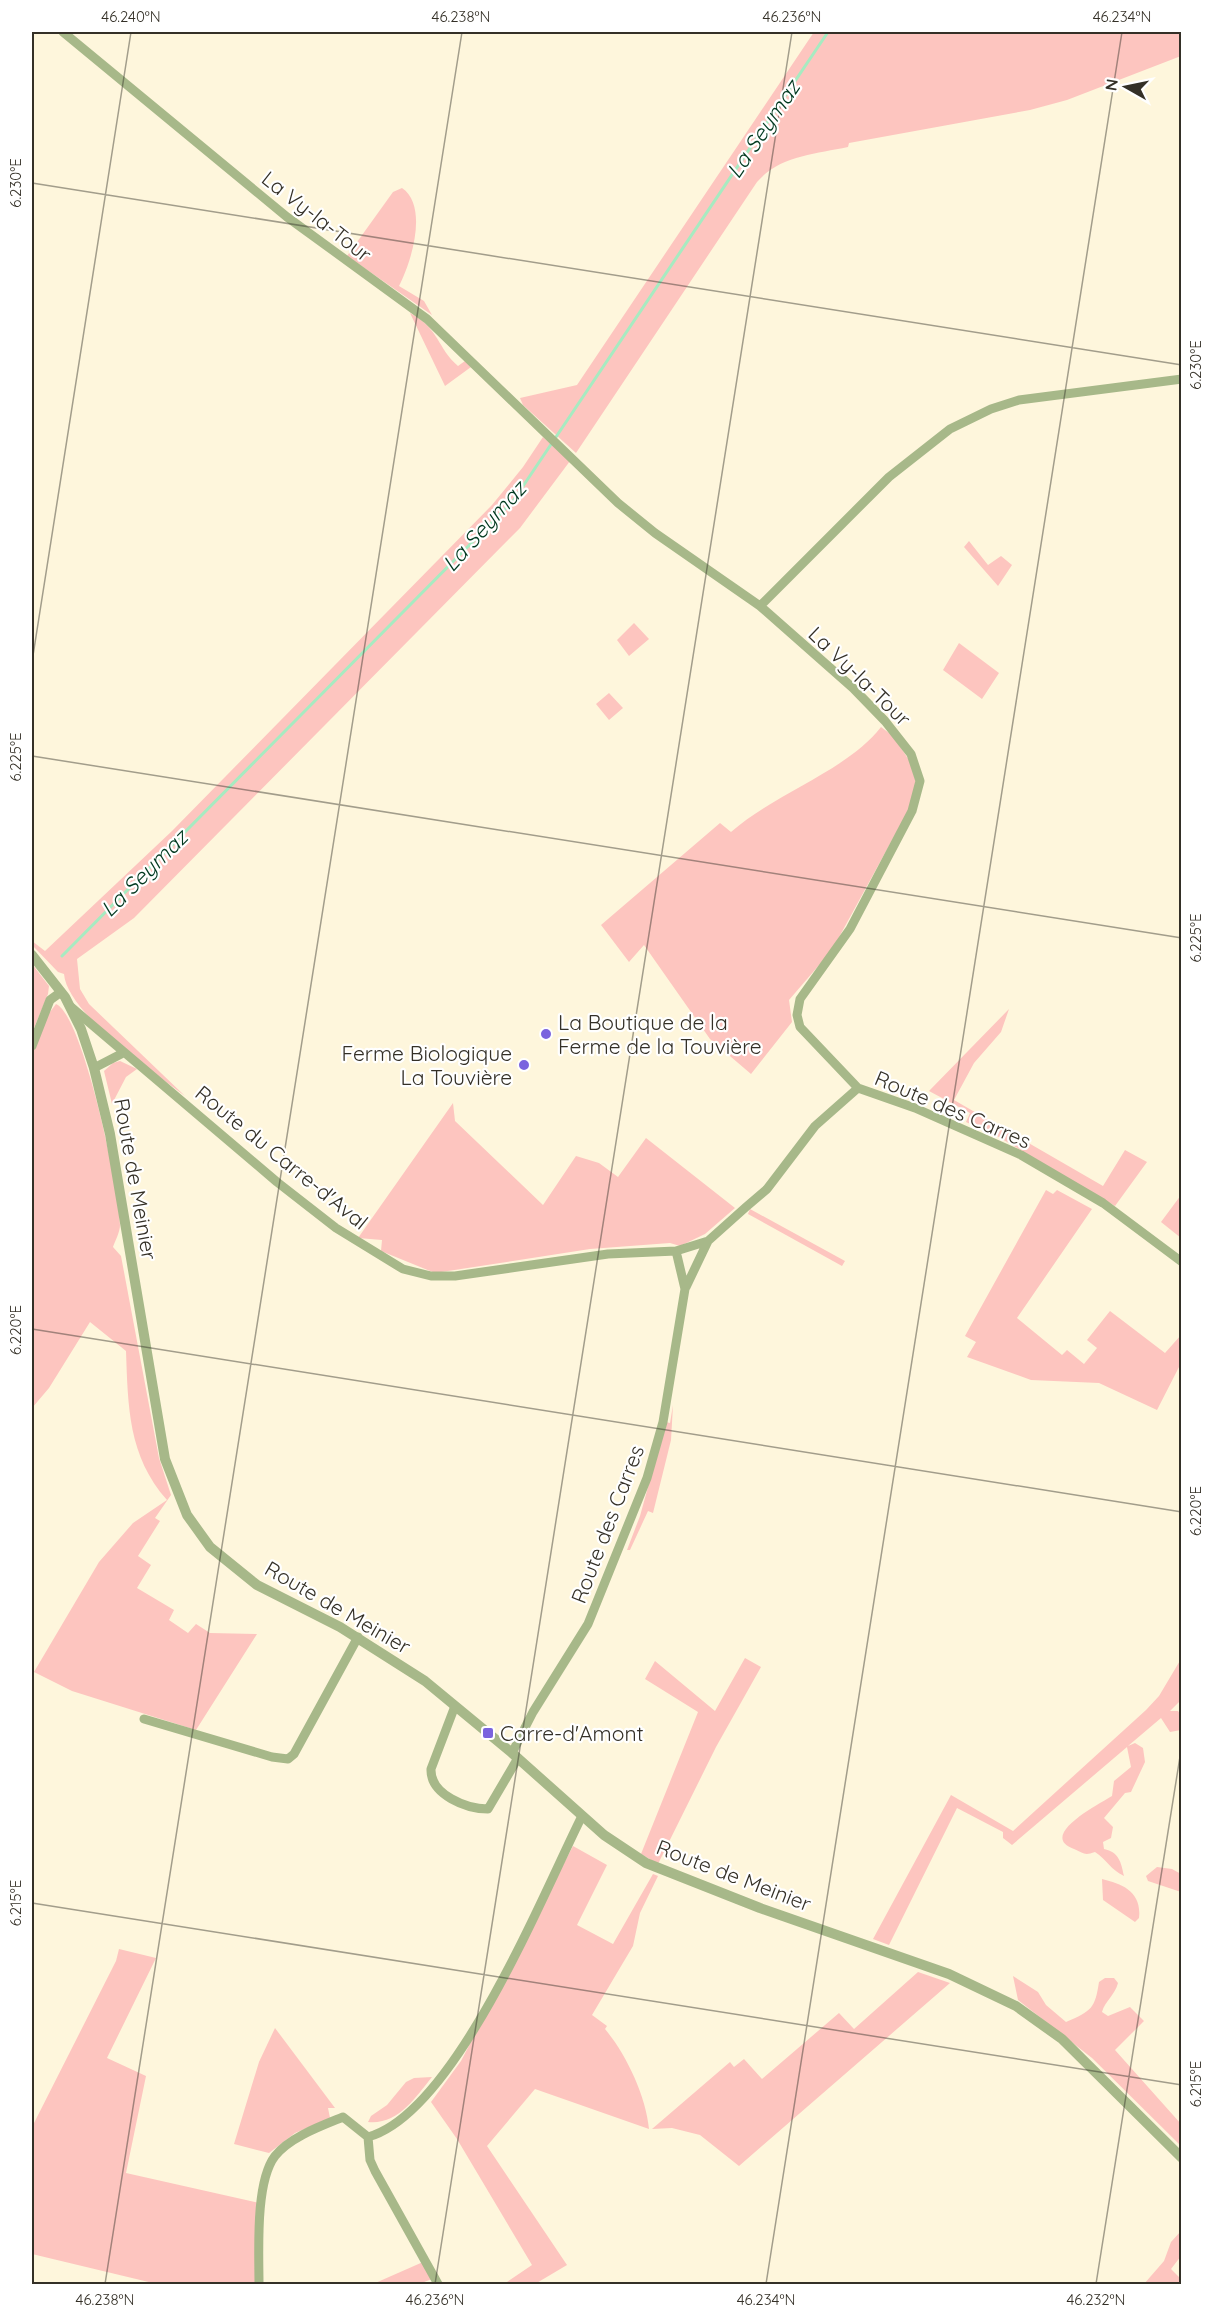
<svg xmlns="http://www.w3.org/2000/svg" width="1213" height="2316" font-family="Quicksand,sans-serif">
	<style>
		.green { fill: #fdc5bf }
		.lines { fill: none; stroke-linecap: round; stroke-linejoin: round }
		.stream { stroke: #a7ebc1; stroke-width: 3 }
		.minor { stroke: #a7b889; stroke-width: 9 }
		.tertiary { stroke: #a7b889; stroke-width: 10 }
		.ticks { fill: none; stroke: #343027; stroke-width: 1.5; stroke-opacity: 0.45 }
		.poi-dot { fill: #7a63de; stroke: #fff; stroke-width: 2 }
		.labels { text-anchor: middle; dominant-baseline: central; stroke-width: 4.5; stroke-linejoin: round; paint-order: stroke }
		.street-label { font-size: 21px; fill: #343027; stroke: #fff }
		.poi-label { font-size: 21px; fill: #343027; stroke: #fff; text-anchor: start }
		.water-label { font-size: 22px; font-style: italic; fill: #01391f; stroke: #fff }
		.neatline { fill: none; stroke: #343027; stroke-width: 2 }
		.ticks-label { font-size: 15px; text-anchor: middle; fill: #343027 }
	</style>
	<rect width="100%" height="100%" fill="#fef6dc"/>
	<path class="green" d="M814,32H1181V56L1067,100L1030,110L849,143L848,147C815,154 779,156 757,182L576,453L523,405L520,398L577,385Z
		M402,188C429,206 411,263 399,286L424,301L432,315L347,256L393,192Z
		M410,313C440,329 437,348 458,366L465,361L471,367L445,386Z
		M543,437L570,461L520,528L134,918L77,959L80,989L89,1004L185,1096C154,1072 67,1013 64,974L58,972L32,945V941L45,951L172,831L492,505L523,467Z
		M969,541L988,565L1001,556L1012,565L998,586L964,547Z
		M634,623L649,639L629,656L617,640Z
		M959,643L999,673L982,699L943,670Z
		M609,693L623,708L609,720L596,704Z
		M881,727L893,736L909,760L916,782L909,809L832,950L789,1000L792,1022L751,1074L710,1039L644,945L629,962L601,925L720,823L731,832C775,793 847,771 881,727Z
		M32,964L49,986L48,994L32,1033Z
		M56,1004C83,1015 120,1193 120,1225C120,1232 115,1241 113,1247L121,1256L159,1458L171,1495L155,1518L160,1521L138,1556L151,1565L137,1588L174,1610L169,1620L188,1633L196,1624L210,1633L257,1634L196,1730L72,1691L34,1672L99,1562L133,1523L167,1500C128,1456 128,1406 126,1351L90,1322L49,1388L32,1408V1056L44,1020Z
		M1009,1009L1001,1032L974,1063L954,1100L1103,1186L1125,1150L1147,1162L1115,1206L997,1136L966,1122L970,1113L929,1091Z
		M120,1061L137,1069L126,1077L112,1104L104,1071L113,1063Z
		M453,1103L455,1121L543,1205L576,1156L599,1163L618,1177L646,1138L735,1208L705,1234L680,1246L670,1243L590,1249L435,1273L381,1251L382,1240L358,1238Z
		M1046,1190L1053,1194L1057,1190L1092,1209L1017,1318L1062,1355L1067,1350L1084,1364L1097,1348L1087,1340L1110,1311L1165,1353L1181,1335V1368L1179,1367L1157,1410L1099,1383L1031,1380L967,1357L976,1342L965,1336Z
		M1181,1195V1238L1161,1222Z
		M750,1209L845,1261L842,1266L748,1214Z
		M673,1405L671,1440L653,1513L648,1511L630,1550H627L640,1516L666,1422L670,1423Z
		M745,1658L761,1667L716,1747L658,1864L641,1854L698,1712L645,1679L655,1661L715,1711Z
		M1181,1659V1700L1170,1711H1178L1181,1715V1730L1170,1732L1161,1718L1128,1746L1135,1743L1143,1748L1145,1762L1131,1792L1125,1793L1104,1818L1113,1827L1111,1838L1103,1842L1104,1849C1119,1852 1121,1862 1124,1876C1111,1870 1107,1860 1095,1852C1084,1856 1084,1853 1074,1849C1037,1836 1099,1804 1112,1796L1114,1781L1131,1767L1127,1747L1012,1845L1003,1838V1832L957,1808L889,1945L873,1939L951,1795L1013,1831L1146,1710L1159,1696Z
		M573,1846L607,1865L577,1925L613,1944L653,1874L658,1876L640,1913L633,1946L592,2015L607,2026L605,2029C626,2054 646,2096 649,2129L535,2089L487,2146L567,2265L535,2284H504L532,2265L457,2139L431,2102L461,2061Z
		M1157,1867L1172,1869L1181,1874V1892L1148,1881L1146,1876Z
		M1102,1879C1123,1884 1142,1892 1139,1918L1135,1922L1103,1900Z
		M119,1949L156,1958L107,2058L146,2076L126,2173L259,2203L255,2284H157L32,2254V2127L116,1961Z
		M918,1972L950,1983L739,2166L700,2135L672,2128L652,2129L730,2062L734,2067L744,2059L762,2079L839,2013L854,2029Z
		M1013,1976L1038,1992L1046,2005L1066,2022C1092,2011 1095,2008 1099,1982L1105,1978H1114L1118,1983C1115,1995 1105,2001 1102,2012L1108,2016L1130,2007L1144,2021L1115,2050L1181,2124V2146L1092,2058L1018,2000Z
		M275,2028L335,2108H328L330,2118L295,2133L269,2153L234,2144L259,2062Z
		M432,2077C415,2098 398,2125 368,2122L371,2116L387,2105L406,2082L414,2078Z
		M1181,2231V2256L1171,2269L1181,2279V2284H1144L1164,2261L1171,2242Z
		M423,2262L432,2279L419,2284H373Z"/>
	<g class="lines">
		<path class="stream" d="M62,956L513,501L828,32"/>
		<path class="minor" d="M63,32L287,217L427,319L618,503L655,533L760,606L853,688L885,721L911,754L920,781L912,811L850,929L800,999L797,1015L800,1027L858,1088L915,1108L1021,1155L1103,1203L1182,1262
			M760,606L889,477L950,429L991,409L1019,400L1182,379
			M71,1007L277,1182L336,1228L403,1269L431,1276H455L608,1254L676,1251
			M32,1046L50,1000L61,992
			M94,1068L123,1053
			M686,1287L708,1241
			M455,1706L431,1769C430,1795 467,1809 488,1809L518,1758
			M144,1719L272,1757L288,1759L294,1754L358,1637
			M512,1753L533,1712L588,1624L647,1478L663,1422L685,1289L676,1251L708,1241L746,1207L767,1189L815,1126L858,1088
			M368,2137L370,2160L375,2171L438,2284
			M259,2284C259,2252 255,2182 275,2156C290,2137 321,2126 343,2117L368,2137C455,2113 542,1896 582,1816"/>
		<path class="tertiary" d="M32,955L65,997L81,1029L94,1068L110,1134L165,1459L187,1515L210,1547L257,1585L340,1627L425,1681L512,1753L604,1835L646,1863L760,1908L949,1974L1016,2006L1062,2039L1182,2158"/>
	</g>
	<path class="ticks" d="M32,183L1182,365M32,662L131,32M32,756L1182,938M32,1329L1182,1512M32,1903L1182,2085M105,2284L462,32M435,2284L792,32M766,2284L1122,32M1096,2284L1182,1744"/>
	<g class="poi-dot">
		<circle cx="546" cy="1034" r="6"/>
		<circle cx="524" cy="1065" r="6"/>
		<rect x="482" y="1727" width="12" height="12" rx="3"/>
	</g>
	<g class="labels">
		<g class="street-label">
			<text transform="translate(317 216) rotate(38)">La Vy-la-Tour</text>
			<text transform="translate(860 676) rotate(44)">La Vy-la-Tour</text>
			<text transform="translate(953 1109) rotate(23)">Route des Carres</text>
			<text transform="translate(282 1157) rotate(39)">Route du Carre-d'Aval</text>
			<text transform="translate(136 1179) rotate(80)">Route de Meinier</text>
			<text transform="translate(607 1524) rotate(-69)">Route des Carres</text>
			<text transform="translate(338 1607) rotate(30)">Route de Meinier</text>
			<text transform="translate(734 1875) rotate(21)">Route de Meinier</text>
		</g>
		<g class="poi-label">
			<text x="558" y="1022">La Boutique de la<tspan x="558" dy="24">Ferme de la Touvière</tspan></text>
			<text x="512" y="1053" text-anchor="end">Ferme Biologique<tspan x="512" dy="24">La Touvière</tspan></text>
			<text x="500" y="1733">Carre-d'Amont</text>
		</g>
		<g class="water-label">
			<text transform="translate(763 129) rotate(-56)">La Seymaz</text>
			<text transform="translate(484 526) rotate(-48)">La Seymaz</text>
			<text transform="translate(144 873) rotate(-45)">La Seymaz</text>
		</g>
	</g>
	<rect width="1213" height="2316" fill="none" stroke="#ffffff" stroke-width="66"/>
	<g transform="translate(1126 87) rotate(279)" stroke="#ffffff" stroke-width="4.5" paint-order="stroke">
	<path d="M0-4.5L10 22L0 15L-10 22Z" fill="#343027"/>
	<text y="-9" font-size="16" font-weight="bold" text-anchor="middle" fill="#343027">N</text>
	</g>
	<rect x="33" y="33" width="1147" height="2250" class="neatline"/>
	<g class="ticks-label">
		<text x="131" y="22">46.240°N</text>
		<text x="461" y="22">46.238°N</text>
		<text x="792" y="22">46.236°N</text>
		<text x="1122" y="22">46.234°N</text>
		<text transform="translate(16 183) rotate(-90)" y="5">6.230°E</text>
		<text transform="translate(1196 365) rotate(-90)" y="5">6.230°E</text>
		<text transform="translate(16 757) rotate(-90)" y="5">6.225°E</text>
		<text transform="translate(1196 938) rotate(-90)" y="5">6.225°E</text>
		<text transform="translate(16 1330) rotate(-90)" y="5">6.220°E</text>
		<text transform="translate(1196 1511) rotate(-90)" y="5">6.220°E</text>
		<text transform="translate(16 1903) rotate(-90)" y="5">6.215°E</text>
		<text transform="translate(1196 2084) rotate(-90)" y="5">6.215°E</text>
		<text x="105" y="2305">46.238°N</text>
		<text x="435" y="2305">46.236°N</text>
		<text x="766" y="2305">46.234°N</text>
		<text x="1096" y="2305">46.232°N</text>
	</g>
</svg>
